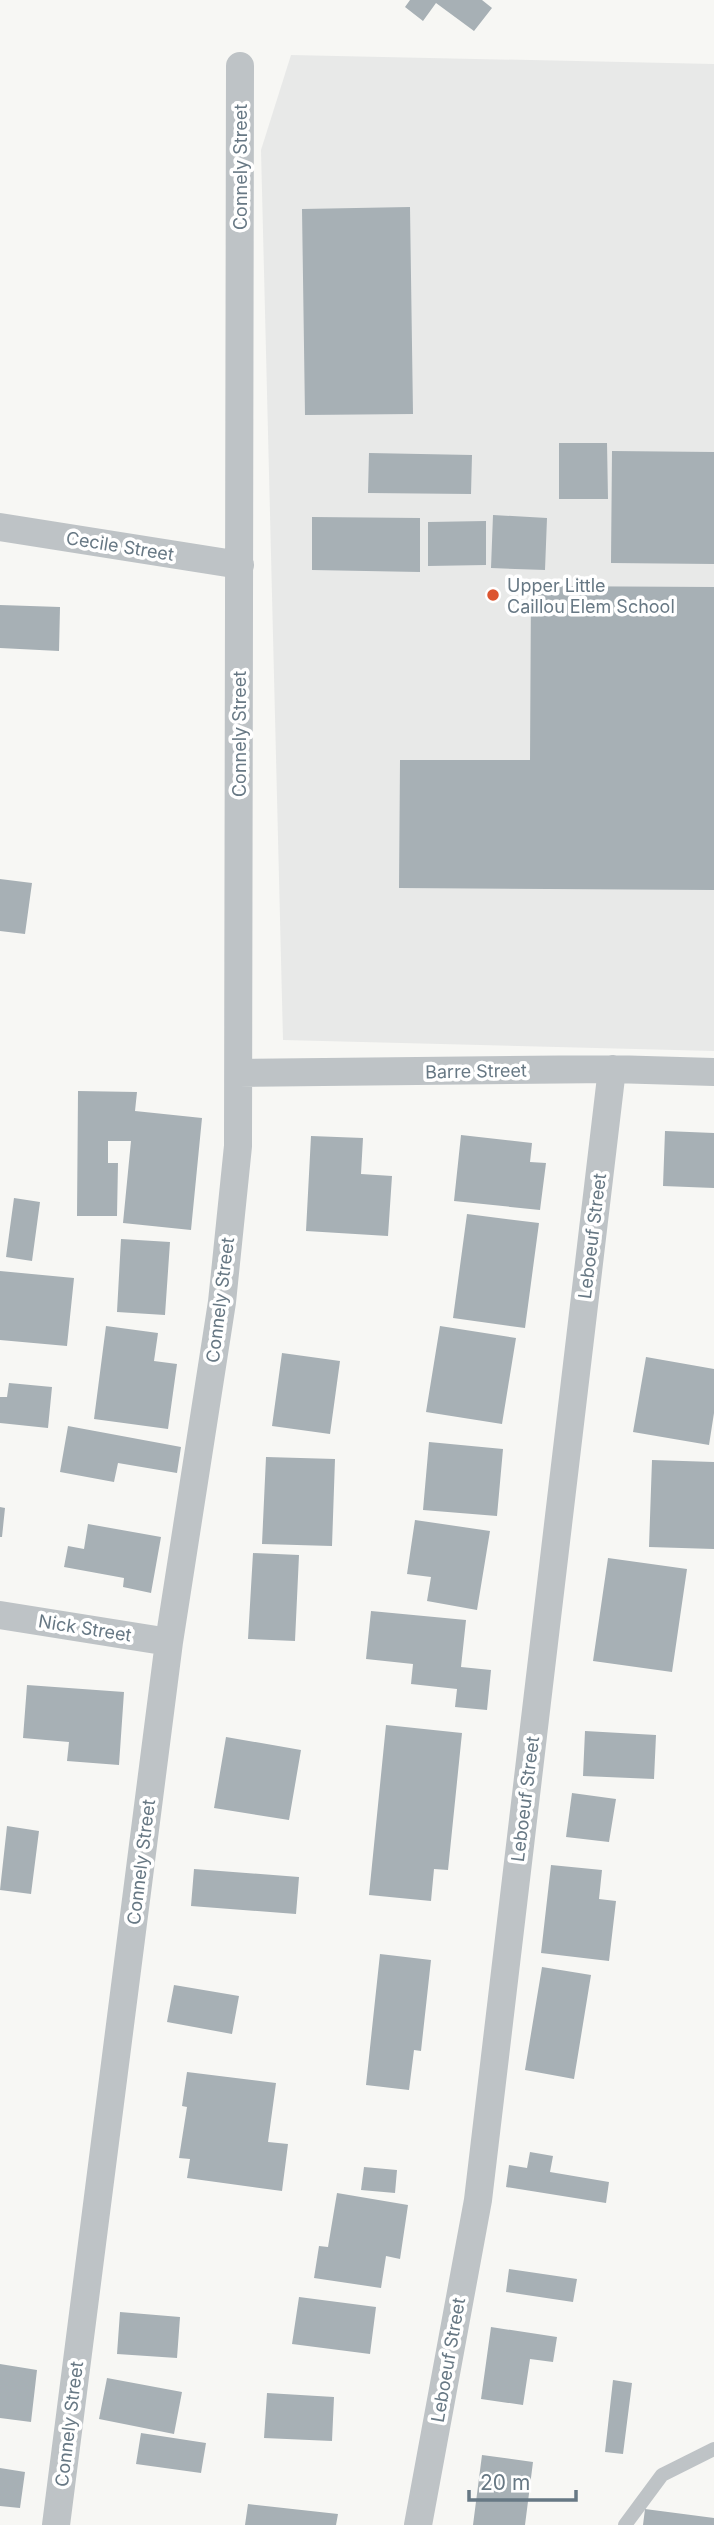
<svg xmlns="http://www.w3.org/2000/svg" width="714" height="2525" font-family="Inter,sans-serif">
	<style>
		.built { fill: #e8e9e8 }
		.building { fill: #a7b0b5 }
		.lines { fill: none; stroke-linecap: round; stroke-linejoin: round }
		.service { stroke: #bec3c6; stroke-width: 14 }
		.minor { stroke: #bec3c6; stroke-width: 28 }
		.poi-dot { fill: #dc5530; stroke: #fff; stroke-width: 2.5 }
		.labels { text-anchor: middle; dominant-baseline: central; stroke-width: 7; stroke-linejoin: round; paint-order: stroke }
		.street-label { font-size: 18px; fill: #677884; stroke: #fff }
		.poi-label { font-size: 18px; fill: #677884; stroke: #fff; text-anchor: start }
	</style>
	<rect width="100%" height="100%" fill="#f7f7f4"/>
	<path class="built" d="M291,55L714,64V1051L283,1040L261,150Z"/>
	<path class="building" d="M410,0H482L492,8L474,31L436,3L423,21L405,7Z
		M410,207L413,414L305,415L302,209Z
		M559,443H607L608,499H559Z
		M612,451L714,452V564L611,563Z
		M369,453L472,455L471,494L368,493Z
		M493,515L547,518L545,570L491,568Z
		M312,517L420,518V572L312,570Z
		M486,521V565L428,566V522Z
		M531,586L714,587V890L399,888L400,760H530Z
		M0,605L60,607L59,651L0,648Z
		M0,879L32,883L25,934L0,931Z
		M78,1091L137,1092L135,1111L202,1118L191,1230L123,1223L131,1141H108V1163H118L117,1216H77Z
		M665,1131L714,1133V1188L663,1186Z
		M461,1135L532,1143L530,1162L546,1163L540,1210L454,1201Z
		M311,1136L363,1138L361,1174L392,1176L388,1236L306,1231Z
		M14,1198L40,1202L32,1261L6,1257Z
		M467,1214L539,1223L525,1328L453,1318Z
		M121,1239L170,1242L165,1315L117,1312Z
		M0,1271L74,1278L67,1346L0,1340Z
		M106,1326L158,1333L154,1361L177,1364L168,1429L94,1419Z
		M440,1326L516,1338L502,1424L426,1412Z
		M282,1353L340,1361L330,1434L272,1426Z
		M646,1357L714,1369V1413L709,1445L633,1432Z
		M9,1383L52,1387L48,1428L0,1423V1397H7Z
		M68,1426L181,1447L177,1473L118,1463L114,1482L60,1472Z
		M429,1442L503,1449L497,1516L423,1510Z
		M266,1457L335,1459L332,1546L262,1544Z
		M652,1460L714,1462V1549L649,1547Z
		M0,1507L5,1508L2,1537H0Z
		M415,1520L490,1531L477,1610L427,1601L431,1577L407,1574Z
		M88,1524L161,1537L151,1593L123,1587L124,1578L64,1567L68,1546L84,1549Z
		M253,1553L299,1555L295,1641L248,1639Z
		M608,1558L687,1569L672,1672L593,1661Z
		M371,1611L466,1620L461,1667L491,1670L487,1710L455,1707L457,1689L411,1684L413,1664L366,1659Z
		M27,1685L124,1692L119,1765L67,1761L69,1742L23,1738Z
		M386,1725L462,1733L448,1870L434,1869L431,1901L369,1895Z
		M585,1731L656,1735L654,1779L583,1776Z
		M226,1737L301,1750L289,1820L214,1808Z
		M572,1793L616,1799L609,1842L566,1837Z
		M7,1826L39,1831L31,1894L0,1890Z
		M551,1865L602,1870L599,1899L616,1901L609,1961L541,1953Z
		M194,1869L299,1877L296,1914L191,1906Z
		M380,1954L431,1960L421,2051L414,2050L409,2090L366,2085Z
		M542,1967L591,1975L574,2079L525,2070Z
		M174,1985L239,1996L232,2034L167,2022Z
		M187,2072L276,2083L268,2142L288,2144L282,2191L187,2178L190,2159L179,2158L187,2107L182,2106Z
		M530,2152L553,2156L550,2172L609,2182L606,2203L506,2187L509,2165L527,2168Z
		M364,2167L397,2170L395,2193L361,2190Z
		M337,2193L408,2205L400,2259L386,2256L381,2288L314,2278L319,2246L328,2247Z
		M509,2269L577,2279L573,2302L506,2292Z
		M299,2297L376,2307L370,2354L292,2344Z
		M120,2312L180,2317L177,2358L117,2354Z
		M491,2327L557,2337L553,2362L530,2359L523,2405L481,2399Z
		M0,2364L37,2370L31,2422L0,2418Z
		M107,2378L182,2392L174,2434L99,2419Z
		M613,2380L632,2383L623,2454L605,2452Z
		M267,2393L334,2397L332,2441L264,2438Z
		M141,2433L206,2443L201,2473L136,2464Z
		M482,2455L533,2462L525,2525H473Z
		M0,2468L25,2472L20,2508L0,2506Z
		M248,2504L338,2514L336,2525H245Z
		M645,2509L714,2518V2525H643Z"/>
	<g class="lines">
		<path class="service" d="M625,2525L662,2475L714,2449"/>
		<path class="minor" d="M0,527L240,565
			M239,1073L612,1069L714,1072
			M0,1615L169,1642
			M56,2525L169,1642L222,1302L238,1146L240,66
			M418,2525L478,2200L612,1069"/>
	</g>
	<circle class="poi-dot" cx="493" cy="595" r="7"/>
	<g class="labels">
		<g class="street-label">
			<text transform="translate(240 167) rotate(-90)">Connely Street</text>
			<text transform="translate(120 546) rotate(9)">Cecile Street</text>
			<text transform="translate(239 734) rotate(-90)">Connely Street</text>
			<text transform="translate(476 1071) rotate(-1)">Barre Street</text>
			<text transform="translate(592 1236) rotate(-83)">Leboeuf Street</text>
			<text transform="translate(220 1300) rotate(-83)">Connely Street</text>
			<text transform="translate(85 1628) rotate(9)">Nick Street</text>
			<text transform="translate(525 1799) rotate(-83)">Leboeuf Street</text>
			<text transform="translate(141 1862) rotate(-83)">Connely Street</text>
			<text transform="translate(448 2360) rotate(-80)">Leboeuf Street</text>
			<text transform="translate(69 2424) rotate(-83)">Connely Street</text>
		</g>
		<g class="poi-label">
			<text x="507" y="585">Upper Little<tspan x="507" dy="21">Caillou Elem School</tspan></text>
		</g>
	</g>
	<path d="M469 2490v10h107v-10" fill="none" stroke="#677884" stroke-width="3.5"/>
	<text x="480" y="2490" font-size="21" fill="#677884" stroke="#ffffff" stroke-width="5" paint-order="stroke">20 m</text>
</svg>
